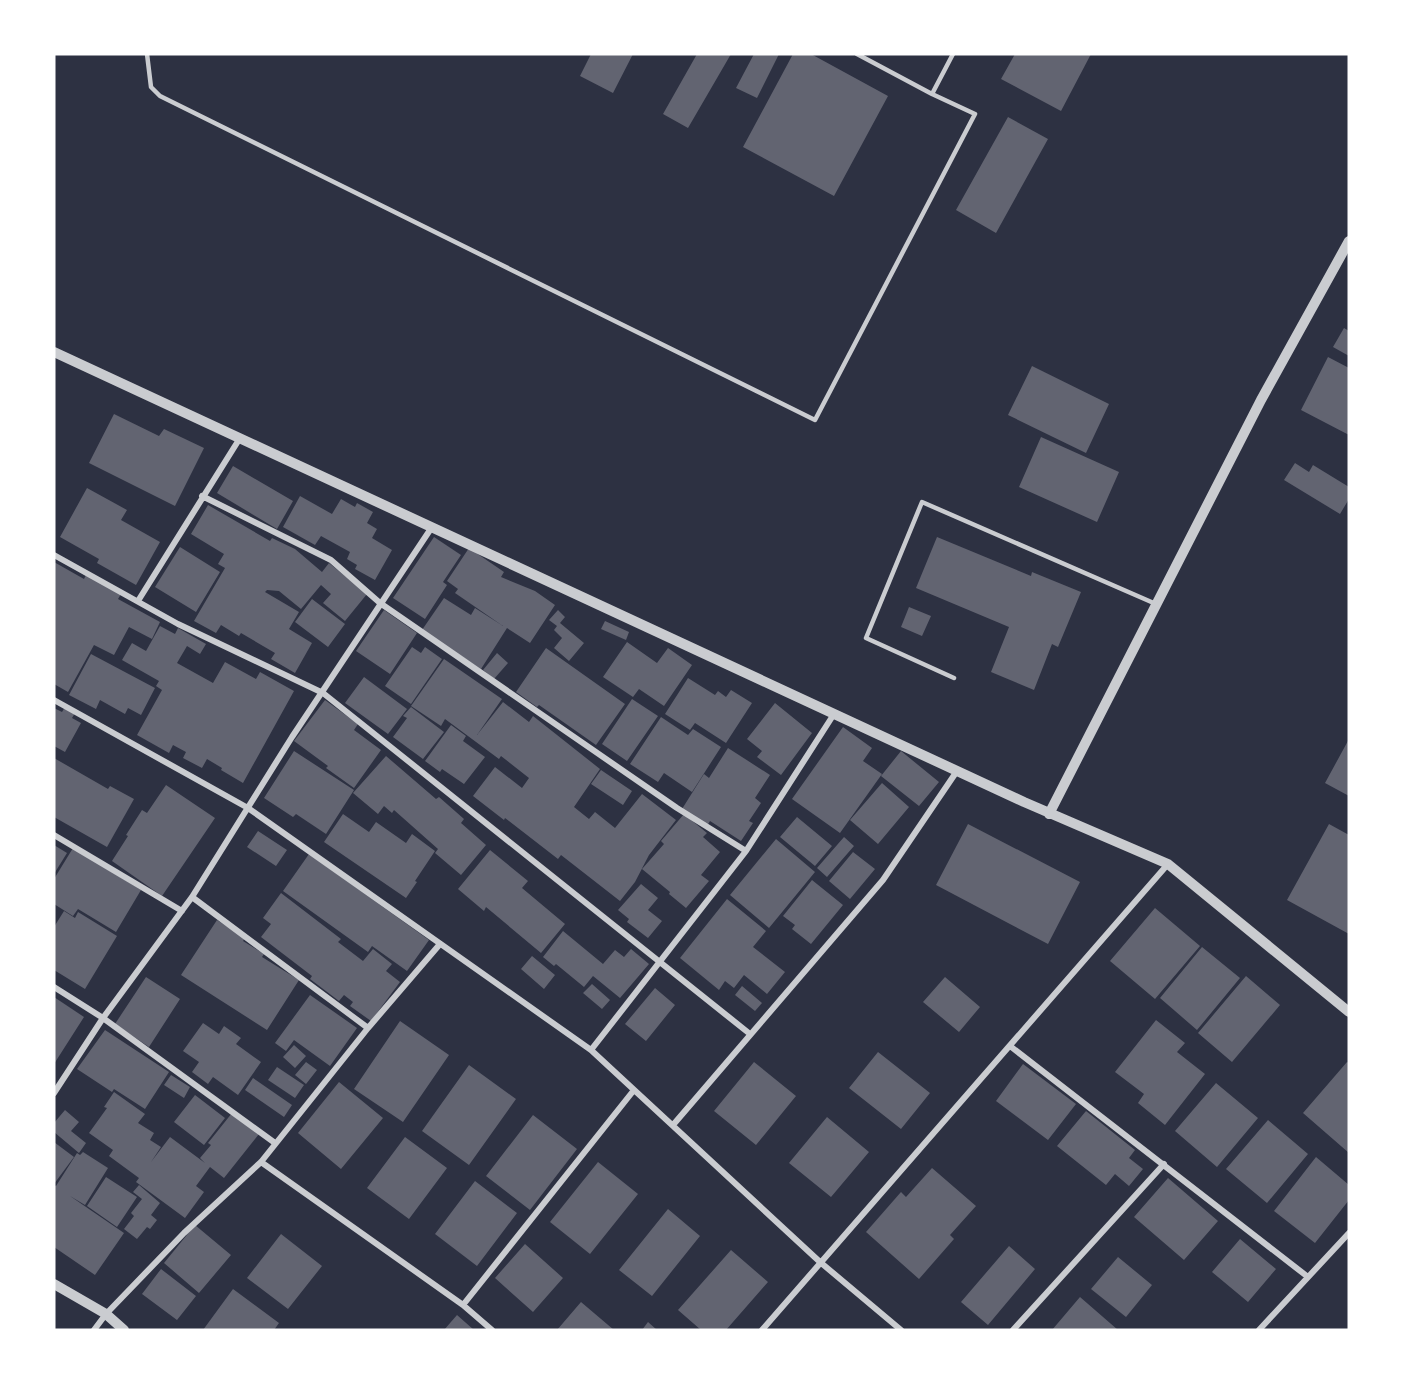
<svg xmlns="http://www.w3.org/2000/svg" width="1403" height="1384" font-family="Bitter,serif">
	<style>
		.building { fill: #626471 }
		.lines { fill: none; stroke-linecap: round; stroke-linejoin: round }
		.service { stroke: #caccd0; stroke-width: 4.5 }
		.minor { stroke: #caccd0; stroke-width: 6 }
		.tertiary { stroke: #caccd0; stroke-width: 10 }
	</style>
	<rect width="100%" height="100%" fill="#2d3142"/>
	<path class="building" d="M591,54H633L613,93L580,76Z
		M697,54H731L688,128L663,114Z
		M754,54H779L757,98L736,88Z
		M793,54H811L888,96L834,196L743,147Z
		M1015,54H1091L1061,111L1001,79Z
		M1008,117L1048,139L996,233L956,210Z
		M1344,328L1349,331V356L1333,347Z
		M1328,357L1349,368V435L1301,410Z
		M1032,366L1109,404L1086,453L1008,415Z
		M114,414L159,436L164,429L204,448L175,506L89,463Z
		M1041,437L1119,472L1097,522L1019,487Z
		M1295,463L1309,472L1313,465L1349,487V499L1340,514L1284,480Z
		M233,466L293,501L277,529L217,493Z
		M87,488L127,510L121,520L160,542L136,585L97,563L99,559L60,537Z
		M300,496L332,514L341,499L355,507L357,503L373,512L367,523L377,529L372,538L392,550L375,580L355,569L357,565L347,559L350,552L321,536L315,545L283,527Z
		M208,505L270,541L272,538L295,549L322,572L329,563L367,594L345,621L323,603L331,594L321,585L301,609L279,591L267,590L265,592L299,612L289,629L312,643L295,673L271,659L275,653L241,633L239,636L221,625L216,633L194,621L225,568L218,564L224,554L191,534Z
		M434,537L461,555L443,582L447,585L425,619L393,598Z
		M937,537L1031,576L1032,572L1081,592L1058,647L1052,644L1034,690L991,672L1009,627L916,588Z
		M180,547L220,572L196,612L155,587Z
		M469,548L504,572L501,577L535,591L555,605L530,643L507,628L481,669L422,630L444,598L471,615L475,608L503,626L455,593L458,589L447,581Z
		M54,562L84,579L86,575L121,594L118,599L160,622L152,639L129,627L114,655L94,645L68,692L54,684Z
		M312,599L345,624L328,647L295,622Z
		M909,607L931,616L922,636L901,627Z
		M384,610L417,633L390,674L356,651Z
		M558,610L565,617L560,623L584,643L569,661L554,648L562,638L554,630L557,626L549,620Z
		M605,621L629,632L626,640L601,629Z
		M160,626L175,634L178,628L206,644L200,654L187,646L177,663L213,683L225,662L256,679L260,672L294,691L243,783L221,770L222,768L207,759L202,768L183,758L186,752L173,745L169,753L137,735L162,690L156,686L159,681L122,660L132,643L146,651Z
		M627,642L657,663L668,648L692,665L664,706L639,689L633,697L603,677Z
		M412,647L421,653L425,647L442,659L411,704L385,686Z
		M546,648L625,704L596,745L539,705L537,707L516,692Z
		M497,653L508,663L494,679L483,670Z
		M91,654L155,688L141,715L128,708L125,714L100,700L96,709L69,695Z
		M444,659L502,699L477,735L503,702L529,722L533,716L600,769L574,807L589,819L595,812L615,828L642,794L676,820L649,855L635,882L620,901L561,855L558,859L505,818L504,820L473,796L495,767L522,788L529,778L501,756L499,759L445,719L441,726L411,706Z
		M364,677L407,709L388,734L345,703Z
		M688,678L715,695L718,691L726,697L731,690L752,703L726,743L695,723L690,730L665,714Z
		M632,699L658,716L627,761L602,744Z
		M325,700L358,724L354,730L381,750L354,788L326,768L328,766L294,741Z
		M775,703L812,733L781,775L757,757L762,751L747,739Z
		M65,707L75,713L72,718L81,723L65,752L54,746V708L62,712Z
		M411,707L444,732L423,759L393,737L407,718L403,716Z
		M661,717L688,735L693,729L721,747L692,792L664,773L658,782L630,764Z
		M451,725L466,736L463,741L485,757L464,784L442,769L440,772L425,761Z
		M843,727L872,748L863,761L882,774L840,833L792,799Z
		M1349,739V796L1325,783Z
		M728,748L770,775L755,798L761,803L749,821L753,823L741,841L710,821L707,826L682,809L704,774L709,778Z
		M294,751L354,790L326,834L296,814L293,817L264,798Z
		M901,751L939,782L919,806L881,776Z
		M386,756L436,799L439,797L464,819L461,823L486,845L461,875L435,853L438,849L394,810L392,813L384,806L378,814L353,793Z
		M54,758L108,789L110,786L134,799L107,847L54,817Z
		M601,770L632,791L623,805L591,784Z
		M882,783L909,807L878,844L850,820Z
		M166,785L215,818L162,896L112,861L128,836L126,835L142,810L147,813Z
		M343,814L369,832L376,822L406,843L412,834L435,851L415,881L417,882L406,898L324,842Z
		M684,814L707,833L703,837L720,852L701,875L709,881L686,908L669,894L670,892L642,869L664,844L661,841Z
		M797,817L832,846L815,866L780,837Z
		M968,824L1080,882L1048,944L936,885Z
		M1329,824L1349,835V934L1287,900Z
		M258,831L287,850L276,866L247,847Z
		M844,837L854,846L827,877L817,868Z
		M776,839L815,872L769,928L730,895Z
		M54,845L67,853L54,874Z
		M73,848L141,890L116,932L78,909L73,916L54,904V879Z
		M490,850L528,881L522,888L565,924L541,953L486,907L484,911L458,889Z
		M853,852L875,869L850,899L829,881Z
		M309,854L429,940L407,971L372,946L368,952L283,891Z
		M812,880L843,905L811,944L792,929L795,925L783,916Z
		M641,884L658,898L648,910L662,921L648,938L627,922L629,919L618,910Z
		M281,893L341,939L338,942L363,961L373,949L392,964L386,971L400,982L371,1021L350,1006L353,1002L344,995L339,1001L310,979L312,976L261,937L271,924L263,918Z
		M727,899L766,931L753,947L785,972L767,994L744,975L734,988L725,981L719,990L680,958Z
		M1155,908L1200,946L1155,999L1110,961Z
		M64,911L75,918L78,912L117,936L85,989L54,970V927Z
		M217,920L245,938L243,941L264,954L262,957L299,980L267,1030L181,975Z
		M563,931L603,964L615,950L624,957L631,949L649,964L620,998L593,976L584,987L556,964L554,966L543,957Z
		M1202,947L1240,978L1197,1030L1160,998Z
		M532,956L555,975L544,989L521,969Z
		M1246,976L1280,1005L1232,1062L1198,1033Z
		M146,977L180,999L149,1047L115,1024Z
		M945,977L980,1007L959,1032L923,1002Z
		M592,984L610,1000L602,1009L583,993Z
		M742,986L762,1003L755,1011L735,995Z
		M655,988L675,1005L646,1041L625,1024Z
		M310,995L357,1028L330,1066L294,1040L286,1051L275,1043Z
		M54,997L84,1017L54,1064Z
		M1156,1020L1185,1043L1177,1052L1205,1074L1165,1125L1138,1103L1144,1094L1115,1072Z
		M400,1021L449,1055L403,1122L354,1089Z
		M203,1023L219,1034L224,1026L241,1038L236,1044L261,1062L238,1095L213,1077L208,1084L192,1072L199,1062L183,1051Z
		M105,1030L169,1072L145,1109L114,1089L112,1092L77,1069Z
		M294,1045L306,1056L295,1068L283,1057Z
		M878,1052L930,1093L901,1129L849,1088Z
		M306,1062L317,1070L306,1084L295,1075Z
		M754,1062L796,1096L756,1145L714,1111Z
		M1347,1062L1349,1063V1153L1303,1113Z
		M1023,1064L1076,1104L1048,1140L996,1101Z
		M469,1065L516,1099L469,1165L422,1131Z
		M277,1067L304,1085L295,1098L268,1080Z
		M171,1075L190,1087L184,1098L164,1085Z
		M253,1078L292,1105L284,1117L245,1090Z
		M339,1082L383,1118L341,1169L298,1133Z
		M1216,1083L1258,1118L1217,1167L1175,1131Z
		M114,1092L145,1114L138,1123L154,1133L150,1140L161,1147L151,1162L170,1137L205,1163L200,1158L211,1145L208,1143L232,1113L259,1134L224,1178L210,1167L196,1186L204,1192L185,1218L136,1182L139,1178L109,1156L113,1150L89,1133L107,1108L104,1107Z
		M195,1095L225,1118L204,1145L174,1122Z
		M65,1110L79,1122L71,1131L86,1143L79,1153L54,1132V1123Z
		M1086,1111L1135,1150L1129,1158L1143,1169L1129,1186L1115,1174L1106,1185L1057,1146Z
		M533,1115L577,1149L530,1210L486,1176Z
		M827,1117L869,1152L831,1197L789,1163Z
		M1268,1120L1308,1154L1267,1203L1226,1169Z
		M405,1137L447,1168L409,1219L367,1188Z
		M54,1142L74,1157L54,1184Z
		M83,1152L108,1168L85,1205L70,1196L124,1233L95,1275L54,1247V1185L56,1186L77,1153L80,1155Z
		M1316,1157L1349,1185V1200L1315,1243L1274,1211Z
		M598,1162L638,1194L590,1254L550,1222Z
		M932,1168L976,1206L950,1235L954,1239L919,1279L866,1232L901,1192L906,1197Z
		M106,1177L137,1197L117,1227L87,1206Z
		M1168,1178L1218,1221L1184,1260L1134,1217Z
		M475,1181L517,1213L477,1266L435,1234Z
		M139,1185L160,1203L151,1215L157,1220L150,1229L147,1227L137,1239L124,1229L134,1216L131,1213L142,1199L133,1192Z
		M668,1209L700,1236L652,1296L619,1270Z
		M195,1225L231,1255L199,1293L164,1263Z
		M281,1234L322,1266L288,1309L247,1278Z
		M1240,1239L1276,1269L1248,1302L1212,1272Z
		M525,1244L563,1278L533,1312L495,1278Z
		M1009,1246L1035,1269L988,1325L961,1302Z
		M731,1250L768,1282L726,1330H701L678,1310Z
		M1118,1257L1152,1285L1126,1317L1091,1289Z
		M161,1269L196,1296L177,1320L142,1294Z
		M233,1289L279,1323L274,1330H203Z
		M1080,1297L1118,1330H1052Z
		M581,1302L614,1330H557Z
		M457,1315L474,1330H444Z
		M648,1322L657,1330H642Z"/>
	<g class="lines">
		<path class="service" d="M147,54L151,87L160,96L815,420L975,114L932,94L857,54
			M932,94L953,54
			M954,678L866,638L922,502L1156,604"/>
		<path class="minor" d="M202,496L331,560L380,603L677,808L746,851
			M54,555L178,624L323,693L750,1034
			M138,601L240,438
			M54,700L248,808L591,1050L820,1262L901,1330
			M54,835L182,911
			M192,897L368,1028
			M54,987L103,1018L275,1143
			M1010,1046L1308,1277
			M591,1050L746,851L834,714
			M54,1093L103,1018L192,897L292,737L432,527
			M673,1125L883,880L957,771
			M261,1162L463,1305L492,1330
			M463,1305L634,1090
			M94,1330L106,1314L184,1233L261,1162L368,1028L440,944
			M762,1330L1168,864
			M1013,1330L1164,1164
			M1259,1330L1349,1233"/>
		<path class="tertiary" d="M54,352L1024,802L1168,864L1349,1012
			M1049,814L1261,400L1349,241
			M54,1284L106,1314L124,1330"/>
	</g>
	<rect width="1403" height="1384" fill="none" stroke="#ffffff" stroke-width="111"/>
</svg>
